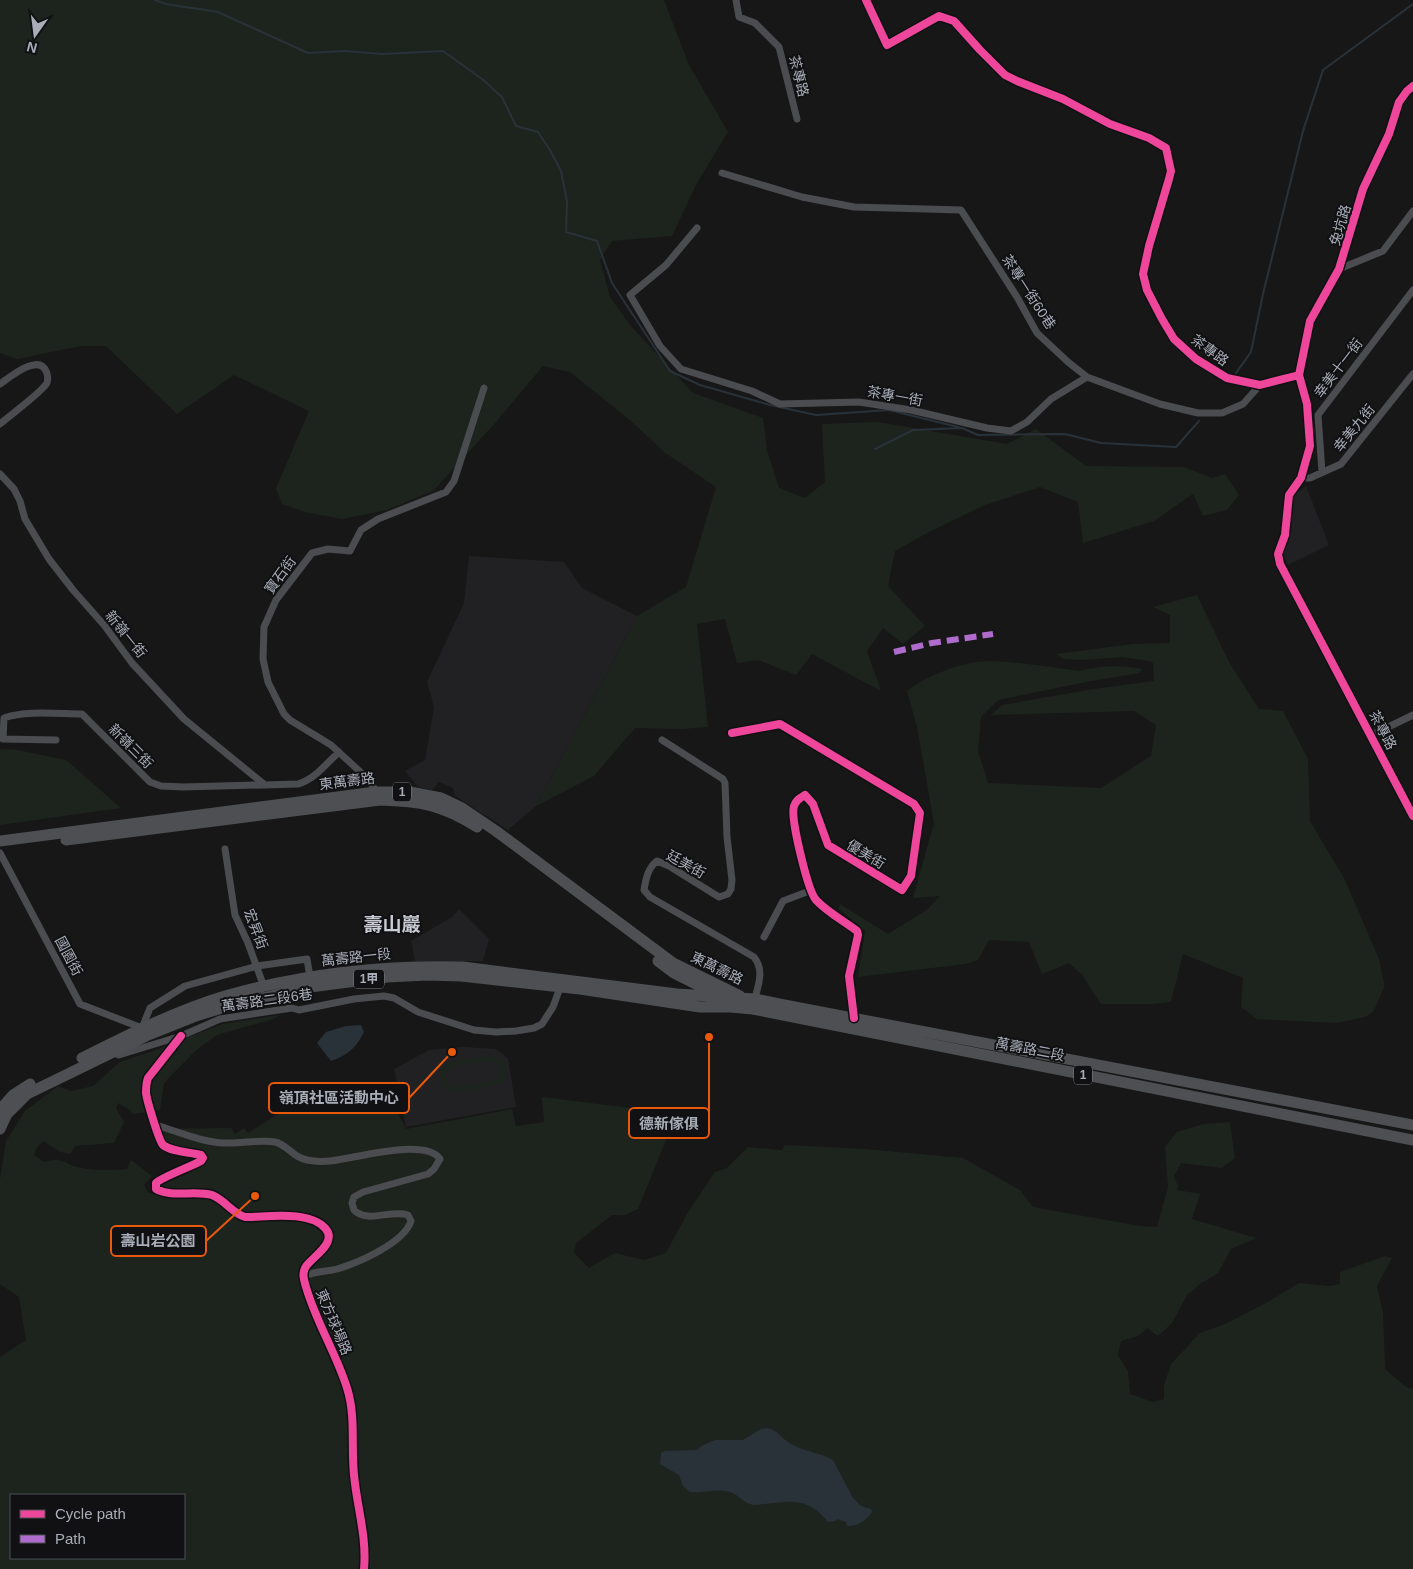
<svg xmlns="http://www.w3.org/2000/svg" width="1413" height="1569" font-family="Helvetica,'Noto Sans TC',sans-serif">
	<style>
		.built { fill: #212123 }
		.green { fill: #1d241e; fill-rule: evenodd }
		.water { fill: #2a3239 }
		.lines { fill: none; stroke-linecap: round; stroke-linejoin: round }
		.stream { stroke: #2a3239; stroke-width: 2 }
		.minor { stroke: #4b4c50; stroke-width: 7 }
		.primary { stroke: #4d4f52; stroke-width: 11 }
		.quiet { stroke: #b06ccc; stroke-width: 6; stroke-dasharray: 12 6; stroke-linecap: butt }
		.cycleway-casing { stroke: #111113; stroke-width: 11 }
		.cycleway { stroke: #ed469a; stroke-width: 8 }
		.labels { text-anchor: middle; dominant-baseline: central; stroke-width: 4; stroke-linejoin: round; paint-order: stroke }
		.shield { fill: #111113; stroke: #7b7e86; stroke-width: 1 }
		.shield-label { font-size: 12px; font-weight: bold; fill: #a8adb8 }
		.street-label { font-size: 14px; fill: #a8adb8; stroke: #111113 }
		.district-label { font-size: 19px; font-weight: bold; fill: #c9ccd4; stroke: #111113 }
		.leader { fill: none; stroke: #e8590c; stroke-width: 2 }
		.callout-dot { fill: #e8590c; stroke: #111113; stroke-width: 2 }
		.callout { fill: #111113; stroke: #e8590c; stroke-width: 2 }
		.callout-label { font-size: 15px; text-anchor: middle; font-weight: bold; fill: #a8adb8 }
	</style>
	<rect width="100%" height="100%" fill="#171717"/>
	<path class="built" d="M1306,486L1329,545L1288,565L1283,554L1290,522L1291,504L1293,496Z
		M469,556L564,562L582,588L637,616L536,806L508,830L455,796L453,788L439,782L432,790L418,787L405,771L425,760L434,707L427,682L464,603Z
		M459,909L489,939L483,961H415L411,941L452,917Z
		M463,1047L496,1049L508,1058L516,1107L406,1127L394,1069L429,1050Z"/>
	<path class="green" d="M0,0H664L689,65L728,132L697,183L672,236L612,241L600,260L610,297L630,325L693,393L763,418L767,450L779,488L805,498L825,482L822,424L878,422L1007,444L1036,429L1086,466L1184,467L1212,478L1225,474L1239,495L1227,510L1203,516L1193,494L1154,521L1083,543L1078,502L1040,487L985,505L929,532L895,551L888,586L925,626L903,644L883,628L867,651L881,691L812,654L796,675L758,660L737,663L725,619L697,624L708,727L682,729L635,728L594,776L536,806L637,616L686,587L716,487L664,452L631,421L570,372L543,366L496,422L433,491L387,510L342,519L305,512L282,504L276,488L309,411L234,375L177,414L106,346H81L17,359L0,353Z
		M1197,595L1229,662L1259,709L1283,711L1308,759L1310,821L1345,880L1379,959L1384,983V988L1373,1012L1365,1017L1337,1023L1257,1019L1241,1007L1243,978L1183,954L1171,1002L1153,1004H1101L1082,975L1069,963L1042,974L1029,942L989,940L978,960L965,964L858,977L865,931L839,909L840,904L888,934L928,909L940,896L913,898L934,823L917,727L907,691C928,675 963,661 990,661C1020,662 1050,667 1079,671C1100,665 1121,665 1142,669L1139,673L1086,682L998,700L981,717L978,751L988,783L1101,788L1151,756L1156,725L1134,711L991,715L1002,705L1094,689L1154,681L1153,663L1149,661L1122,657L1081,660L1063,659L1056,654L1133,644L1170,643V615L1153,607Z
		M0,749L18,750L66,760L121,808L0,825Z
		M279,1015L274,1019L217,1035L195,1051L164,1083L160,1110L133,1114L128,1109L118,1103L116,1108L124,1122L114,1143L75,1146L70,1154L61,1152L43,1141L36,1149L34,1155L44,1162C66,1156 63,1165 82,1168C96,1171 113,1170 127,1169L131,1160L152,1176L144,1185L148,1192L155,1195V1186L203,1159L167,1147L156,1129L231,1128L235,1134L244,1128L248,1133L293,1104L315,1084V1100L361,1091L394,1105L406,1129L512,1109L516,1126L544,1122L542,1097L655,1111L666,1140L638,1209L625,1215H612L576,1243L574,1253L589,1268L615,1253L644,1260L666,1253L688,1212L715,1172L727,1168L748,1147L782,1150L785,1145L866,1149L963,1158L1020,1190L1033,1207L1140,1226L1157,1227L1168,1187L1165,1147L1177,1132L1204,1124L1230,1122L1235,1158L1222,1168L1181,1163L1174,1176L1178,1186L1177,1190L1200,1194L1192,1219L1256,1238L1231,1249L1218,1273L1200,1284L1187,1295L1172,1323L1158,1336L1147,1328L1138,1336L1121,1341L1118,1355L1128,1371L1130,1394L1153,1402L1164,1399V1385L1171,1364L1200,1333L1225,1324L1266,1303L1299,1283L1329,1286L1340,1284V1272L1385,1256L1392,1258L1377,1286L1383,1313L1385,1369L1406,1387L1413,1389V1569H0V1357L26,1340L19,1297L0,1284V1179L6,1141L25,1111L58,1086L71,1091L93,1086L120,1062L156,1050L222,1024ZM11,1495H184V1558H11Z
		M489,1056L500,1058C509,1068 507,1080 496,1085C484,1087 463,1093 452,1091C447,1090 443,1086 441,1081C433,1057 475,1058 489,1056ZM489,1061C500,1063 503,1073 495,1081L455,1087C448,1084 445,1080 447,1073L453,1066Z"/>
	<path class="water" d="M361,1025L364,1032C356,1048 348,1055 331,1061L317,1043L326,1032L346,1026Z
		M768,1428C777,1430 783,1440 791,1444C805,1452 822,1453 833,1460L853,1498L861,1506L871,1509L872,1512C867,1520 857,1527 847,1526L846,1522L837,1519L835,1521L828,1522C805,1493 785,1503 754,1505C744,1504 740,1495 730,1492C717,1488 704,1493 690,1492L683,1486L679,1475L660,1464L661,1453L665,1451L696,1450L703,1445L715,1440H743L761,1429Z"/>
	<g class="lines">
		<path class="stream" d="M155,0L166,4L218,12L308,53L345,51L382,54L443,51L482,79L502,97L516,126L538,132L550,150L561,171L567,202L566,232L597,241L612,283L670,371L700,385L770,405L816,415L889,410L962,428
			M1236,373L1251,352L1263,294L1303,131L1323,70L1413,4
			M875,449L913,430L962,428L978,435L1065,434L1101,443L1176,447L1199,421"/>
		<path class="minor" d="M736,0L739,17L755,23L779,47L797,119
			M866,0L887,45L939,16L954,21L980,50L1005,75L1017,81L1063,99L1110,124L1149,138L1166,148L1171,171L1169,179L1149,246L1143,274L1147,290L1162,319L1174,339L1196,359L1227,378L1260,385L1299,375
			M1413,86L1407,91L1399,102L1389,134L1363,189L1339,269L1310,321L1299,375L1307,404L1310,446L1301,478L1289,495L1285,535L1278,554L1280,564L1307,615L1413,816
			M722,173L802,197L854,207L961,210L1017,297L1037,333L1068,362L1087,377L1160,404L1198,413H1222L1243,404L1260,385
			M697,228L666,265L630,295L660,346L681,369L752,391L780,404L859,402L911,410L987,428L1011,431L1027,422L1051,399L1087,377
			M1339,269L1383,251L1413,211
			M0,384C9,378 38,353 46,371C48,374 48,380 47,383C41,393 10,415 0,424
			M1322,472L1318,415L1413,290
			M0,474L14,489L20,501L25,519L49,559L73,590L104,625L132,663L184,719L265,785
			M1301,478H1310L1341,464L1413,374
			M732,733L780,724L914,804L920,813L911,876L902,890L828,845L813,804L805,795C800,798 796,800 794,806C790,818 808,891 816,900C827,912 844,921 857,931L858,935L849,976L854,1018
			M1372,735L1413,715
			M56,740L3,739L4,718C26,710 59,714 82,714L150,782L161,786L183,787L298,784C314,780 327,763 339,752
			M662,740L723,779L725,783L727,837L732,880L731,889L728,894L719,897L669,866L657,861C648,868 646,878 644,890L650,897L754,957C765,971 758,985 754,1002
			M377,793L368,779L331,745L290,720L284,714L268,682L263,659L264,627L276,600L312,553L328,549L350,551L361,530L378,519L446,492L454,481L484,388
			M225,849L235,915L248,943L264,987
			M0,853L80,1004L142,1028L143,1030
			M764,937L783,901L812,890
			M142,1028L150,1008L185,986L257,966L307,959L310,977
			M181,1036L148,1078C146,1083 146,1088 146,1093C147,1101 159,1141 163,1145C172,1152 189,1152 201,1155L203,1158L201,1161C192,1166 160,1178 156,1183V1189C172,1198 194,1190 212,1195C225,1200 232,1213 245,1217C267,1217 309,1210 325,1228C339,1243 310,1258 305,1268C302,1275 304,1280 306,1287C316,1322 336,1353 347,1388C356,1416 351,1446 354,1475C357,1507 367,1537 364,1569
			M111,1052L119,1055L181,1036L220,1019L292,1008L299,1010L354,999L384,996L394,998L418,1012L474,1030L496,1032L516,1031L534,1028L542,1024L553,1007L561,985
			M156,1125C179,1132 201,1142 225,1143C240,1144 261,1139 275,1142C284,1144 289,1151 297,1156C307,1162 319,1162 330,1161C353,1159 425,1137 440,1159L434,1169L428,1174L363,1192L354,1197L352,1203L354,1210C368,1224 390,1209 408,1215L411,1221C404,1243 358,1263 337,1269C326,1272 312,1271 303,1277"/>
		<path class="primary" d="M66,840L380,800C420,801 443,805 477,827
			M0,841L376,792H410L441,798L462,808L496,831L673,963L740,996
			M658,961L674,973L718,995
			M82,1058C128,1035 175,1011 225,996C302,974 383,965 463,967L677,994L755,999L779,1004L1413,1125
			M0,1110L13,1095L30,1084
			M0,1129L7,1114L27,1094L146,1036L196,1016L228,1006L310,987L387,977L427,975L461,976L580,989L700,1007H730L753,1009L1413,1140"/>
		<path class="quiet" d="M894,652L932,643L993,634"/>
		<defs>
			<path id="cycleway" d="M866,0L887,45L939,16L954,21L980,50L1005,75L1017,81L1063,99L1110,124L1149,138L1166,148L1171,171L1169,179L1149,246L1143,274L1147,290L1162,319L1174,339L1196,359L1227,378L1260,385L1299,375
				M1413,86L1407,91L1399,102L1389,134L1363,189L1339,269L1310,321L1299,375L1307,404L1310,446L1301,478L1289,495L1285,535L1278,554L1280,564L1307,615L1413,816
				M732,733L780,724L914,804L920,813L911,876L902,890L828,845L813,804L805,795C800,798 796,800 794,806C790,818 808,891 816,900C827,912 844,921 857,931L858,935L849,976L854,1018
				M181,1036L148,1078C146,1083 146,1088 146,1093C147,1101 159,1141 163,1145C172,1152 189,1152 201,1155L203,1158L201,1161C192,1166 160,1178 156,1183V1189C172,1198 194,1190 212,1195C225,1200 232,1213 245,1217C267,1217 309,1210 325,1228C339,1243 310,1258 305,1268C302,1275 304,1280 306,1287C316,1322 336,1353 347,1388C356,1416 351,1446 354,1475C357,1507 367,1537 364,1569"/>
		</defs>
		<use href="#cycleway" class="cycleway-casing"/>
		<use href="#cycleway" class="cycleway"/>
	</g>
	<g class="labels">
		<g class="shield">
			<rect x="393" y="782.5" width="18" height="19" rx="4"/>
			<rect x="354" y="969.5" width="30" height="19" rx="4"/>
			<rect x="1074" y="1065.5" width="18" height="19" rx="4"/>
		</g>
		<g class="shield-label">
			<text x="402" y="792">1</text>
			<text x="369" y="979">1甲</text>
			<text x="1083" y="1075">1</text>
		</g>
		<g class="street-label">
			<text transform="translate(799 76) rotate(76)">茶專路</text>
			<text transform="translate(1340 225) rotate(-73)">兔坑路</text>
			<text transform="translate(1029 292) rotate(57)">茶專一街60巷</text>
			<text transform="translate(1210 350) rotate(36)">茶專路</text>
			<text transform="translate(1338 368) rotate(-53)">幸美十一街</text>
			<text transform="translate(895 396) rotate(10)">茶專一街</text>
			<text transform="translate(1354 428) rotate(-51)">幸美九街</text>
			<text transform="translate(280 575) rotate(-54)">寶石街</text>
			<text transform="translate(126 634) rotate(51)">新嶺一街</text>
			<text transform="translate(1383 730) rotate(62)">茶專路</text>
			<text transform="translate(131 746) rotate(45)">新嶺三街</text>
			<text transform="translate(347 781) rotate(-7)">東萬壽路</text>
			<text transform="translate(866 854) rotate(31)">優美街</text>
			<text transform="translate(686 864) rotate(29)">廷美街</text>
			<text transform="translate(256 929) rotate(69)">宏昇街</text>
			<text transform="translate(69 956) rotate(62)">國園街</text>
			<text transform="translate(356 957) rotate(-6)">萬壽路一段</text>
			<text transform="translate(717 968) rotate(26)">東萬壽路</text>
			<text transform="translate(267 1000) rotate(-8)">萬壽路二段6巷</text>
			<text transform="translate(1030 1049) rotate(11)">萬壽路二段</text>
			<text transform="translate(334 1322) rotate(67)">東方球場路</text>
		</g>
		<g class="district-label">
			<text x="392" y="924">壽山巖</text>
		</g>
	</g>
	<path class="leader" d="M452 1052L409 1098M709 1037L709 1123M255 1196L206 1241"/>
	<g class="callout-dot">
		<circle cx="452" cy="1052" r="5"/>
		<circle cx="709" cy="1037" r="5"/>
		<circle cx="255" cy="1196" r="5"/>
	</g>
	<g class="callout">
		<rect x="269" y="1083" width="140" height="30" rx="5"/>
		<rect x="629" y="1108" width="80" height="30" rx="5"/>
		<rect x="111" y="1226" width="95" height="30" rx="5"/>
	</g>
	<g class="callout-label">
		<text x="339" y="1103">嶺頂社區活動中心</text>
		<text x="669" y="1129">德新傢俱</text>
		<text x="158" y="1246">壽山岩公園</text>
	</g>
	<rect x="10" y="1494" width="175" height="65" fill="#111113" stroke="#4d4f55"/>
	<rect x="20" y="1510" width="25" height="8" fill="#ed469a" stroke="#4d4f55"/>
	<text x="55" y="1519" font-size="15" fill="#a8adb8">Cycle path</text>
	<rect x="20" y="1535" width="25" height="8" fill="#b06ccc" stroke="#4d4f55"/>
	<text x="55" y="1544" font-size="15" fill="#a8adb8">Path</text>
	<g transform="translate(35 35) rotate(194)" stroke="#111113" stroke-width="4" paint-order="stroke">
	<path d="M0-4L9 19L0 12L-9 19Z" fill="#a8adb8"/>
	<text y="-8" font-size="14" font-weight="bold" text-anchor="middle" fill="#a8adb8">N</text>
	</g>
</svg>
